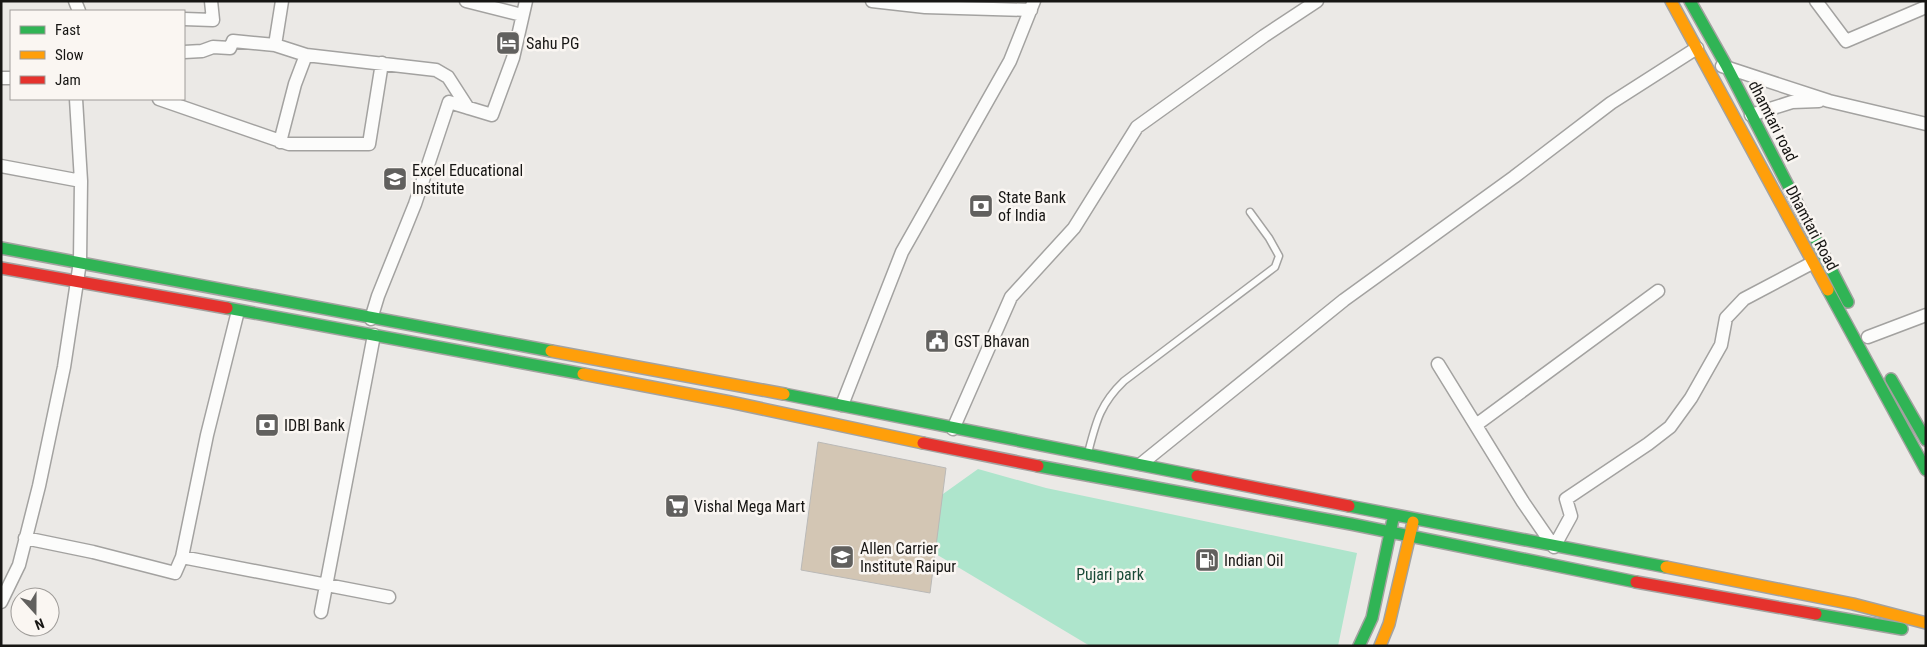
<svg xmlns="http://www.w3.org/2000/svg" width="1927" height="647" font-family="'Roboto Condensed',sans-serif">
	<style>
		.green { fill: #aee5cc }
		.building { fill: #d3c6b4; stroke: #bab9b7 }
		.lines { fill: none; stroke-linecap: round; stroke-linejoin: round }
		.lane-casing { stroke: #a3a2a0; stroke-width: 9 }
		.street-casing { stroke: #a3a2a0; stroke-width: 15 }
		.fast-casing { stroke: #a3a2a0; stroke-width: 14 }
		.slow-casing { stroke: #a3a2a0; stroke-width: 14 }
		.jam-casing { stroke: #a3a2a0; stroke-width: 14 }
		.lane { stroke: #fcfcfb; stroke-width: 6 }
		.street { stroke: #fcfcfb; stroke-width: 12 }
		.fast { stroke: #30b455; stroke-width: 11 }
		.slow { stroke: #ff9f0a; stroke-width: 11 }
		.jam { stroke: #e5322d; stroke-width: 11 }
		.labels { text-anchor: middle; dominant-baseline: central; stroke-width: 5; stroke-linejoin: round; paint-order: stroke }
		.poi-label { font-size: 16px; fill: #171614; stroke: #faf6f2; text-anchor: start }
		.street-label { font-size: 16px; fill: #171614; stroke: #faf6f2 }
		.park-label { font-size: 16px; fill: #1a4a37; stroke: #faf6f2 }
	</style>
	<rect width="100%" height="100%" fill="#ebe9e6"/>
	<path class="green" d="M978,469L1046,488L1357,553L1338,646H1090L894,529Z"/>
	<path class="building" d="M818,442L946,468L930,593L801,570Z"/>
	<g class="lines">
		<defs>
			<path id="lane" d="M1088,453C1096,422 1100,404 1124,381L1275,267L1279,256L1269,238L1250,212"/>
			<path id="street" d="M75,1L79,11
				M466,1L522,15
				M872,1L925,7L1031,10
				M1816,1L1846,41L1926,7
				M184,19L213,20L211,1
				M275,45L282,1
				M184,52L202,51L213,47L230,48L233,41L275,45L306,55L436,70L448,77L468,108
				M1722,66L1829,101L1926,124
				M1,78H11
				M159,99L289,144H369L382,63
				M1751,115L1792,102L1819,101
				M280,142L295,84L306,55
				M1,166L81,181
				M371,319L378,296L415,204L449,102L492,115L513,58L526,1
				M1868,337L1926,315
				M1438,364L1523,502L1554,547L1571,516L1566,499L1648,444L1670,427L1691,398L1721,345L1726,318L1744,299L1812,263
				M842,405L902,252L1010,61L1034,1
				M1476,425L1658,291
				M953,429L1011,297L1074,228L1137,127L1264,36L1317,1
				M1141,464L1344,300L1514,177L1611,103L1697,48
				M25,538L93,552L175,573L182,557L207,435L238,311
				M182,557L389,597
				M1,602L19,565L39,486L64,367L80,262L81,181L76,99
				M321,612L374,335"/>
			<path id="fast" d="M1690,1L1726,65L1848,302
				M1,248L551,351
				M1828,290L1926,470
				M227,308L583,374
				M1891,379L1926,440
				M784,394L1197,476
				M1038,466L1351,524L1636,582
				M1349,506L1666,567
				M1816,614L1902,629
				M1359,646L1372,618L1393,519"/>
			<path id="slow" d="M1671,1L1828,290
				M551,351L784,394
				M583,374L730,402L923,443
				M1666,567L1853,604L1926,623
				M1380,646L1389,624L1413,522"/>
			<path id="jam" d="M1,268L227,308
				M923,443L1038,466
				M1197,476L1349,506
				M1636,582L1816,614"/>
		</defs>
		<use href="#lane" class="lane-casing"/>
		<use href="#street" class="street-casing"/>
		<use href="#fast" class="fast-casing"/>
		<use href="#slow" class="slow-casing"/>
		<use href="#jam" class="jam-casing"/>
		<use href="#lane" class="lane"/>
		<use href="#street" class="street"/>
		<use href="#fast" class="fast"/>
		<use href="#slow" class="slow"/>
		<use href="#jam" class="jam"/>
	</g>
	<defs>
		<symbol id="hotel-square" viewBox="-11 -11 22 22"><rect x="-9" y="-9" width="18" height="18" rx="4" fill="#61605e" stroke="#faf6f2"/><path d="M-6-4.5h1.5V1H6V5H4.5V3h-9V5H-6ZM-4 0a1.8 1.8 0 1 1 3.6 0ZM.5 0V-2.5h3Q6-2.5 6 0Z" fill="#fff"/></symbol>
		<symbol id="school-square" viewBox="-11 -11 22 22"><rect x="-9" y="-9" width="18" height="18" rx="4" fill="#61605e" stroke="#faf6f2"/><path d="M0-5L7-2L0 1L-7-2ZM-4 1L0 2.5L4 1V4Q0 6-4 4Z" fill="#fff"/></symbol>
		<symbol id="bank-square" viewBox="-11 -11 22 22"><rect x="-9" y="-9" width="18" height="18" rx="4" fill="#61605e" stroke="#faf6f2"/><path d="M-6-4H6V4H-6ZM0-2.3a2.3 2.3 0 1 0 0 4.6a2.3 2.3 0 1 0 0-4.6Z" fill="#fff"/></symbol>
		<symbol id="civic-square" viewBox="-11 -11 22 22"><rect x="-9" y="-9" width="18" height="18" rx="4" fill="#61605e" stroke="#faf6f2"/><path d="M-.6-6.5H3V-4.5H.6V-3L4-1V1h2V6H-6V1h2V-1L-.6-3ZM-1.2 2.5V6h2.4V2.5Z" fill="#fff"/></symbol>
		<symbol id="supermarket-square" viewBox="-11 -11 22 22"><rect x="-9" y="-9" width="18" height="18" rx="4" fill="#61605e" stroke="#faf6f2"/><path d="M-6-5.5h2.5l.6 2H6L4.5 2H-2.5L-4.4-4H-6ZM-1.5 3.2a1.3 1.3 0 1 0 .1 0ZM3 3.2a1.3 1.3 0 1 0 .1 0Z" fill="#fff"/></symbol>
		<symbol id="fuel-square" viewBox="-11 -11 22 22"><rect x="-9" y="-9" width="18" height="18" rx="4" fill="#61605e" stroke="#faf6f2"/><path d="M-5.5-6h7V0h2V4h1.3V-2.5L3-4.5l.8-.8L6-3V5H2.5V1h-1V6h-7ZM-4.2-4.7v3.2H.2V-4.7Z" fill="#fff"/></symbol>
	</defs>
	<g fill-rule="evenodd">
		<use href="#hotel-square" x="494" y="29" width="28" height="28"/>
		<use href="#school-square" x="381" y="165" width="28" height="28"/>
		<use href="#bank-square" x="967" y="192" width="28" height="28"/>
		<use href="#civic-square" x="923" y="327" width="28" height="28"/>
		<use href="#bank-square" x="253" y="411" width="28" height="28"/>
		<use href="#supermarket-square" x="663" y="492" width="28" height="28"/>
		<use href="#school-square" x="828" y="543" width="28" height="28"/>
		<use href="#fuel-square" x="1193" y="546" width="28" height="28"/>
	</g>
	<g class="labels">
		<g class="poi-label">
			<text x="526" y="43">Sahu PG</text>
			<text x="412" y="170">Excel Educational<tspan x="412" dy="18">Institute</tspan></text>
			<text x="998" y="197">State Bank<tspan x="998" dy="18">of India</tspan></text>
			<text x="954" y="341">GST Bhavan</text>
			<text x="284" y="425">IDBI Bank</text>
			<text x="694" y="506">Vishal Mega Mart</text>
			<text x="860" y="548">Allen Carrier<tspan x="860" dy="18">Institute Raipur</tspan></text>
			<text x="1224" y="560">Indian Oil</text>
		</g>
		<g class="street-label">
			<text transform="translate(1773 121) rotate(63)">dhamtari road</text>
			<text transform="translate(1812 228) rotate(62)">Dhamtari Road</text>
		</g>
		<g class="park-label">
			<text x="1110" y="574">Pujari park</text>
		</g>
	</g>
	<rect width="1927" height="647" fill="none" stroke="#171614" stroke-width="5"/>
	<rect x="10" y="10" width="175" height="90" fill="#faf6f2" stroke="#9f9c99"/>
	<rect x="20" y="26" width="25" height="8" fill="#30b455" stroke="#9f9c99"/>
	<text x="55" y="35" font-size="15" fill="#171614">Fast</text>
	<rect x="20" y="51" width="25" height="8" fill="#ff9f0a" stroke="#9f9c99"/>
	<text x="55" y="60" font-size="15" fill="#171614">Slow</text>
	<rect x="20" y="76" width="25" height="8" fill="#e5322d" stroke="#9f9c99"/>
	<text x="55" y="85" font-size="15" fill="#171614">Jam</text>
	<g transform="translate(35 612) rotate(159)"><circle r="24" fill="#faf6f2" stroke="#9f9c99"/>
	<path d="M0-4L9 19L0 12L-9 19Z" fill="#61605e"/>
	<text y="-8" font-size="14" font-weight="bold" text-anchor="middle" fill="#171614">N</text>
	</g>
</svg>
